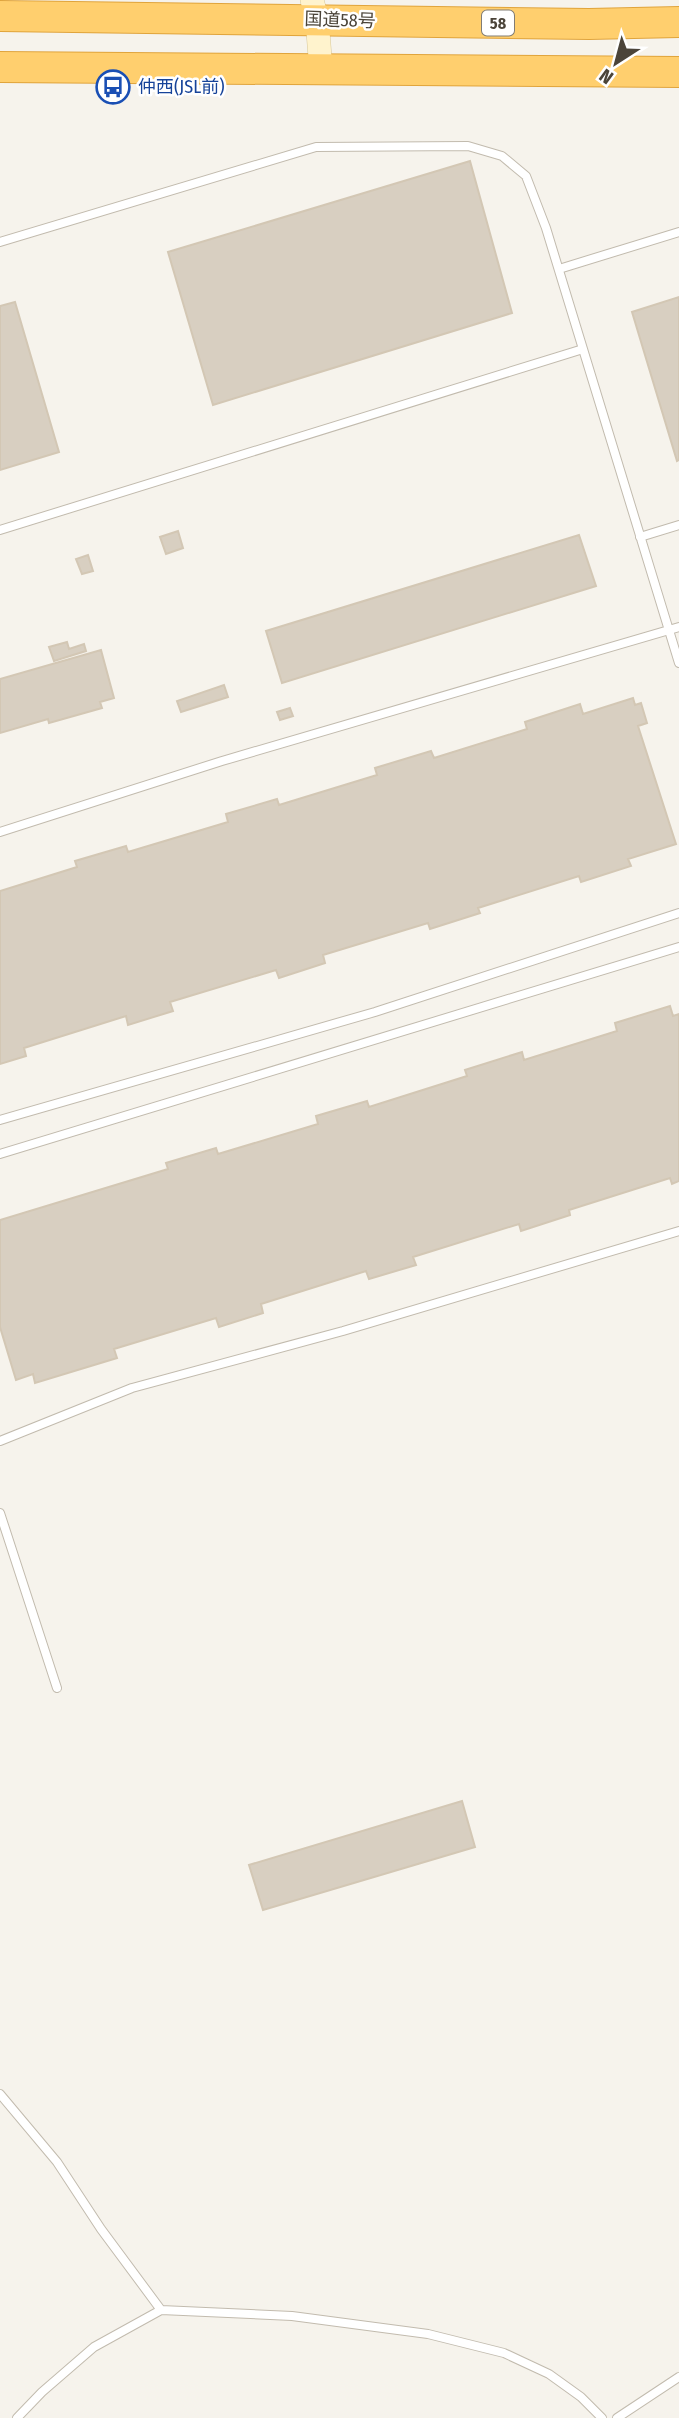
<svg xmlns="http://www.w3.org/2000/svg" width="679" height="2418" font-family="'Fira Sans Condensed','Noto Sans JP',sans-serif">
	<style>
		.building { fill: #d8cfc1; stroke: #d3c7b4; stroke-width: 2 }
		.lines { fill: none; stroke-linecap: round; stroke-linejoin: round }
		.lane-casing { stroke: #c2bbae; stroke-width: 10 }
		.secondary-casing { stroke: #d6c79b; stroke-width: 24 }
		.highway-casing { stroke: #e0a43c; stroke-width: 32 }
		.lane { stroke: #fff; stroke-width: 8 }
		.secondary { stroke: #fff3cd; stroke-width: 23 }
		.highway { stroke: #ffcf6e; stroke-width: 30 }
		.labels { text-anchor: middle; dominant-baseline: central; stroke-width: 5; stroke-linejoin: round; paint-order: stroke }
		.shield { fill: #fff; stroke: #817c74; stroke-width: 2 }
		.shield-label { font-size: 16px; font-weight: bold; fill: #4b4439 }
		.street-label { font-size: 18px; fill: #4b4439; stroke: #fff }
		.transit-label { font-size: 18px; fill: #164399; stroke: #fff; text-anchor: start }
	</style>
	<rect width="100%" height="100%" fill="#f6f3ec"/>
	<path class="building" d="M470,161L512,313L213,405L168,252Z
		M679,297V460L677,461L632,312Z
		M15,302L59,452L0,470V306Z
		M178,531L183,548L166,554L160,537Z
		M579,535L596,586L282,683L266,631Z
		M88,555L93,571L82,574L76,559Z
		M67,642L69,649L84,644L86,651L54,661L49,647Z
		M101,650L114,698L100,702L102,708L49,723L48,719L0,733V679Z
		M224,685L228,697L181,712L177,701Z
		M633,698L635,705L641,703L647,723L638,726L676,844L628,859L631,866L581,882L579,876L478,908L480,913L430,929L428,923L323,955L325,963L279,978L276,970L170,1002L173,1011L128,1025L126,1016L24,1048L26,1056L0,1064V891L77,867L75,861L126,846L128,852L228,822L226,814L277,799L279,805L377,775L375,768L431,751L434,758L527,729L525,722L580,704L583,714Z
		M290,708L293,716L280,720L277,712Z
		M670,1006L673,1016L679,1014V1181L672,1184L670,1178L569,1210L570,1215L521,1231L519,1224L413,1257L416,1265L369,1279L366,1271L261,1304L263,1313L219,1327L216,1318L114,1349L117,1358L35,1383L33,1374L16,1380L0,1327V1220L168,1169L166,1163L216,1148L218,1154L318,1124L316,1116L367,1101L369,1107L467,1076L465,1070L522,1052L524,1060L617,1031L615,1023Z
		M462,1801L475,1847L263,1910L249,1865Z"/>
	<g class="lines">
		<defs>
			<path id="lane" d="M0,242L316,147L468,146L502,156L526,176L546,228L679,663
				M559,269L679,232
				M0,530L583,349
				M640,537L679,525
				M0,832L222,761L679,627
				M0,1120L375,1012L679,913
				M0,1154L679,947
				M0,1441L132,1388L343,1331L679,1231
				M0,1513L57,1688
				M0,2094L57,2162L101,2229L161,2310
				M17,2418L42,2392L94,2347L161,2310L292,2316L428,2334L504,2353L549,2374L581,2397L602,2418
				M617,2418L679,2377"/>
			<path id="secondary" d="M312,0L317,19L321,70"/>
			<path id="highway" d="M0,16L589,24L679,22
				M0,67L679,72"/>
		</defs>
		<use href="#lane" class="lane-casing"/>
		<use href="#secondary" class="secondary-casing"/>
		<use href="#highway" class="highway-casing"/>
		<use href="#lane" class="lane"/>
		<use href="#secondary" class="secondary"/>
		<use href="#highway" class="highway"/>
	</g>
	<defs>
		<symbol id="bus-ring" viewBox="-11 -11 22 22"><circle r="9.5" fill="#fff" stroke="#1a4fb4" stroke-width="1.5"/><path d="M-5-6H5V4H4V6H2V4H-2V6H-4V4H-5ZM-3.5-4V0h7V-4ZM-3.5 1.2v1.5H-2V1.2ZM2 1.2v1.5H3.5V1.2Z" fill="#1a4fb4"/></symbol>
	</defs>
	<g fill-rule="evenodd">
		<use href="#bus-ring" x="94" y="68" width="38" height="38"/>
	</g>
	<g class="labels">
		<rect class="shield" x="482" y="10.5" width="32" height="25" rx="5"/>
		<g class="shield-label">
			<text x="498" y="23">58</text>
		</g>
		<g class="street-label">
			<text transform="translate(340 20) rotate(2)">国道58号</text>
		</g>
		<g class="transit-label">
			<text x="138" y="87">仲西(JSL前)</text>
		</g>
	</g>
	<g transform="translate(616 63) rotate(216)" stroke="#ffffff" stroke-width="5" paint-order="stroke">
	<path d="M0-5L12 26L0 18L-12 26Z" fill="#4b4439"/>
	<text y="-10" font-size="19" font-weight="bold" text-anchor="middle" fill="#4b4439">N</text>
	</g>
</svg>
